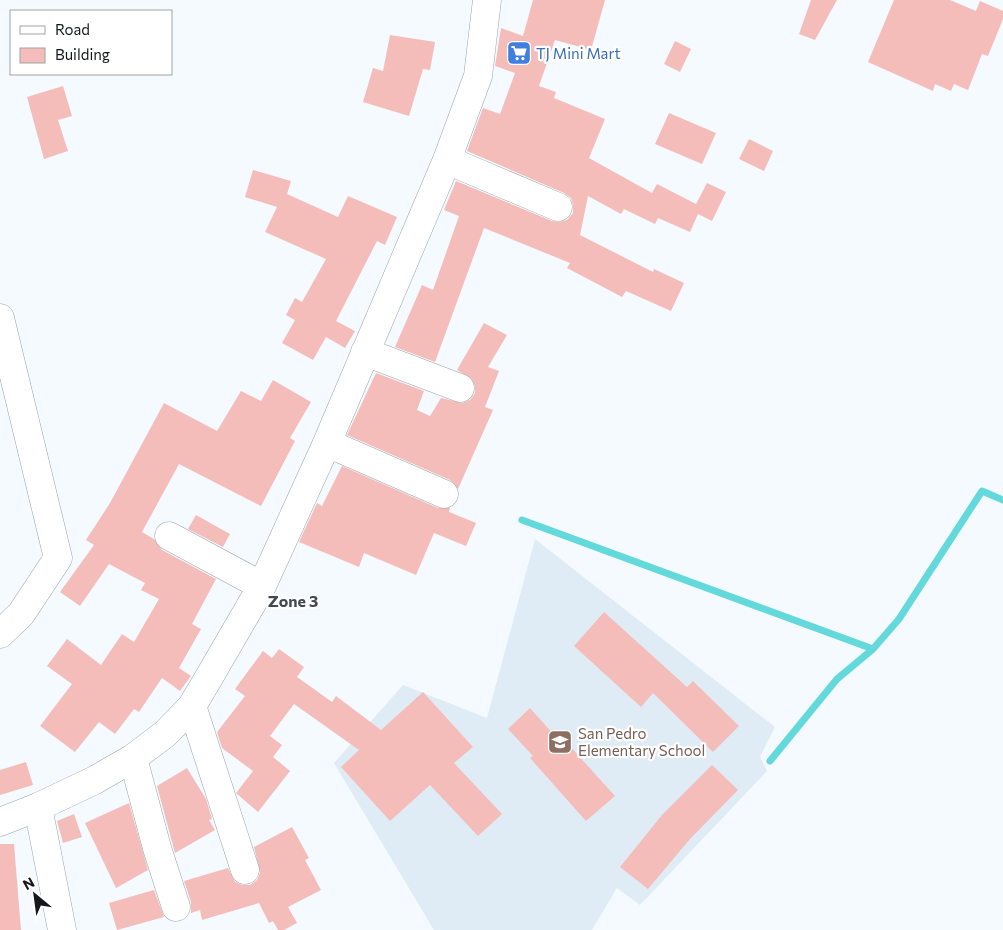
<svg xmlns="http://www.w3.org/2000/svg" width="1003" height="930" font-family="Commissioner,sans-serif">
	<style>
		.built { fill: #dfecf6 }
		.lines { fill: none; stroke-linecap: round; stroke-linejoin: round }
		.stream { stroke: #63d9db; stroke-width: 7 }
		.building { fill: #f4bdb9 }
		.minor-casing { stroke: #9ba4ab; stroke-width: 29 }
		.minor { stroke: #fff; stroke-width: 28 }
		.labels { text-anchor: middle; dominant-baseline: central; stroke-width: 4.5; stroke-linejoin: round; paint-order: stroke }
		.shop-label { font-size: 15px; fill: #366cbe; stroke: #fff; text-anchor: start }
		.education-label { font-size: 15px; fill: #785e54; stroke: #fff; text-anchor: start }
		.neighbourhood-label { font-size: 16px; font-weight: bold; fill: #424a50; stroke: #fff }
	</style>
	<rect width="100%" height="100%" fill="#f4faff"/>
	<path class="built" d="M535,539L775,727L760,757L767,771L640,905L617,888L592,930H434L334,763L403,685L487,718Z"/>
	<g class="lines">
		<path class="stream" d="M522,520L873,649
			M770,761L837,679L873,649L899,619L982,491L1003,500"/>
	</g>
	<path class="building" d="M533,0H605L591,50L555,40L539,86L556,92L554,98L605,119L589,158L652,193L657,184L696,204L707,183L726,192L712,221L698,214L690,232L658,218L655,224L624,209L621,214L588,196L580,235L653,272L654,269L684,283L671,311L626,291L622,297L567,268L570,263L484,228L435,362L395,347L422,285L433,290L459,216L444,210L456,181L552,221L559,222L567,220L573,213V205L571,198L564,193L467,151L483,108L500,114L515,73L495,66L501,28L523,36Z
		M811,0H837L815,40L799,34Z
		M894,0H950L976,11L980,1L1003,11V19L988,56L982,54L968,90L954,84L951,91L935,84L933,91L868,62Z
		M390,35L435,42L430,70L423,69L409,116L363,102L373,68L383,71Z
		M675,41L691,49L680,72L664,64Z
		M63,86L72,116L58,120L68,151L44,159L27,97Z
		M669,113L716,133L702,164L655,144Z
		M749,139L773,151L764,171L739,159Z
		M253,170L291,181L287,194L338,217L348,196L397,217L385,245L377,241L336,321L355,331L345,348L326,337L313,360L282,343L295,320L286,315L295,298L302,302L326,259L265,232L277,207L245,197Z
		M484,323L507,335L488,367L499,371L485,407L493,410L458,489L450,480L347,435L376,373L424,391L417,410L430,416L441,398L462,403L470,400L475,393V386L472,379L457,370Z
		M273,380L311,402L290,438L295,441L261,506L179,464L142,532L154,539L162,550L216,579L192,624L201,629L179,668L191,676L180,691L162,678L139,712L134,709L115,734L99,722L75,752L40,726L72,684L47,666L67,639L101,665L122,634L134,642L159,599L141,590L145,583L109,564L80,606L60,592L94,545L86,540L110,503L164,403L217,431L241,391L261,401Z
		M342,466L438,508H450L449,512L476,523L466,546L434,533L416,575L364,553L359,567L299,542L317,503L322,506Z
		M196,515L230,534L223,547L188,529Z
		M604,612L687,687L693,681L739,726L713,752L653,693L641,707L574,646Z
		M279,649L304,667L297,677L332,702L336,696L381,730L423,692L473,747L454,763L502,814L478,836L430,785L390,821L341,767L359,750L294,704L270,736L282,745L273,757L290,771L258,812L236,793L253,771L222,748L217,732L245,696L235,689L263,651L272,658Z
		M530,708L555,736L558,733L615,796L586,821L530,758L533,756L508,729Z
		M26,762L33,785L0,795V770Z
		M712,765L738,790L690,839L648,889L620,867L662,815Z
		M187,768L206,799L212,819L209,820L215,830L175,853L157,786Z
		M129,803L148,870L116,888L85,823Z
		M74,814L82,837L63,843L57,821Z
		M292,827L309,858L305,860L321,890L288,907L297,923L284,930H278L273,921L269,923L259,903L202,920L200,910L191,913V902L184,881L228,868L235,882L242,885H250L257,880L260,873L254,847Z
		M0,844H14L21,930H0Z
		M154,890L164,917L117,930L109,903Z"/>
	<g class="lines">
		<defs>
			<path id="minor" d="M447,160L558,207
				M0,318L58,558L21,614L0,634
				M365,352L460,388
				M327,443L444,494
				M169,536L262,586
				M192,706L245,870
				M133,758L157,848L176,907
				M38,807L62,930
				M0,822L38,807L95,780L133,758L165,734L192,706L208,679L262,586L327,443L447,160L478,76L487,0"/>
		</defs>
		<use href="#minor" class="minor-casing"/>
		<use href="#minor" class="minor"/>
	</g>
	<defs>
		<symbol id="supermarket-square" viewBox="-11 -11 22 22"><rect x="-9" y="-9" width="18" height="18" rx="4" fill="#3f7fe0" stroke="#fff"/><path d="M-6-5.5h2.5l.6 2H6L4.5 2H-2.5L-4.4-4H-6ZM-1.5 3.2a1.3 1.3 0 1 0 .1 0ZM3 3.2a1.3 1.3 0 1 0 .1 0Z" fill="#fff"/></symbol>
		<symbol id="school-square" viewBox="-11 -11 22 22"><rect x="-9" y="-9" width="18" height="18" rx="4" fill="#8d6e63" stroke="#fff"/><path d="M0-5L7-2L0 1L-7-2ZM-4 1L0 2.5L4 1V4Q0 6-4 4Z" fill="#fff"/></symbol>
	</defs>
	<g fill-rule="evenodd">
		<use href="#supermarket-square" x="505" y="39" width="28" height="28"/>
		<use href="#school-square" x="546" y="728" width="28" height="28"/>
	</g>
	<g class="labels">
		<g class="shop-label">
			<text x="536" y="53">TJ Mini Mart</text>
		</g>
		<g class="education-label">
			<text x="578" y="733">San Pedro<tspan x="578" dy="17">Elementary School</tspan></text>
		</g>
		<g class="neighbourhood-label">
			<text x="293" y="600">Zone 3</text>
		</g>
	</g>
	<rect x="10" y="10" width="162" height="65" fill="#ffffff" stroke="#a1a3a3"/>
	<rect x="20" y="26" width="25" height="8" fill="#ffffff" stroke="#a1a3a3"/>
	<text x="55" y="35" font-size="15" fill="#14181a">Road</text>
	<rect x="20" y="48" width="25" height="15" fill="#f4bdb9" stroke="#a1a3a3"/>
	<text x="55" y="60" font-size="15" fill="#14181a">Building</text>
	<g transform="translate(35 895) rotate(331)" stroke="#ffffff" stroke-width="4" paint-order="stroke">
	<path d="M0-4L9 19L0 12L-9 19Z" fill="#14181a"/>
	<text y="-8" font-size="14" font-weight="bold" text-anchor="middle" fill="#14181a">N</text>
	</g>
</svg>
